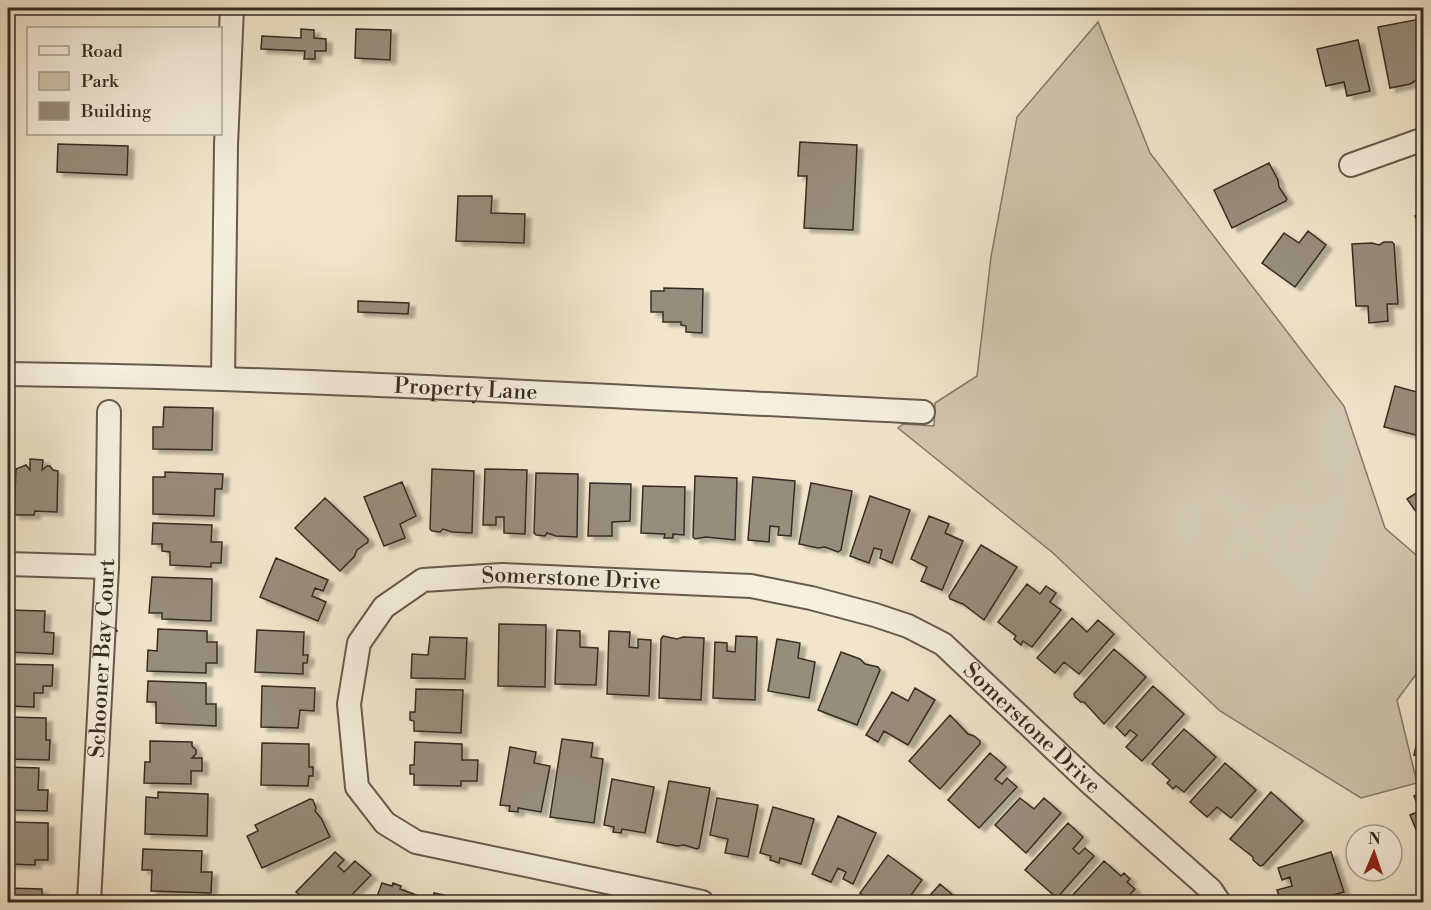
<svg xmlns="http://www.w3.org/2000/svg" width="1431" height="910" font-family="'Libre Bodoni',serif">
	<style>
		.green { fill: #d1c6af; stroke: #84796a; stroke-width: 1.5 }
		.building { fill: #988d7b; stroke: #372c24; stroke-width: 1.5; filter: url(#shadow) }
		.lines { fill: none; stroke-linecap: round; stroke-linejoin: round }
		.minor-casing { stroke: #665a4e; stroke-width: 26 }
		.minor { stroke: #f6efde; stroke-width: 22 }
		.labels { text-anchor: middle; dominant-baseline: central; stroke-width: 4.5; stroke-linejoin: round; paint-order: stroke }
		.street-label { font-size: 22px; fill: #372c24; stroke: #f6efde }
	</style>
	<defs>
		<filter id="shadow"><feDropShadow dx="6" dy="4" stdDeviation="1.5" flood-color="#0004"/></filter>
	</defs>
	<rect width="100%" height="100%" fill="#f1e6cc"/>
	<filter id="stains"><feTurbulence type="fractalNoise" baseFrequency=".00333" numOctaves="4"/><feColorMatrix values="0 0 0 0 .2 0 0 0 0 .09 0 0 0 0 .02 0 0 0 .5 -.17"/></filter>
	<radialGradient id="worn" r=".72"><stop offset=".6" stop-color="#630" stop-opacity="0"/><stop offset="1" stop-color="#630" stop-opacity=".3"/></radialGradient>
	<path class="green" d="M1098,22L1150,153L1344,406L1385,528L1423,561V665L1397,700L1417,783L1361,798L1220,711L1053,553L898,428L903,424L934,426L935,403L977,376L991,257L1017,117Z"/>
	<path class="building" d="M1420,19L1424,38V81H1415L1410,84L1390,88L1378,27Z
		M301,29L314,30V38L326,39V51H315V59H304L305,51L261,49L262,36L301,38Z
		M356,29L391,30L390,60L355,58Z
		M1358,40L1370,91L1347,96L1344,82L1326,86L1317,49Z
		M800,142L857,145L853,230L804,228L807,176H798Z
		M58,144L128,146L127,175L57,172Z
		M1269,163L1278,180L1279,187L1287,199L1286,201L1232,228L1214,190Z
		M458,196H492L491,213L525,214L524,243L456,241Z
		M1424,213V239L1415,216Z
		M1308,231L1326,245L1295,287L1262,263L1284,233L1299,243Z
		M1384,242H1392L1394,244L1398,304H1387L1388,321L1369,323L1368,306H1356L1352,244L1372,243L1379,245Z
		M664,288L703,289L702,333L686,332V326L681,325V322H663V312H651V291H664Z
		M358,301L409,303L408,314L358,312Z
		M1395,386L1424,394V437L1384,427Z
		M164,407L213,408L212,450L153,449V427H163Z
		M30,459L43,460L42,470L47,466H50L53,470L58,471L57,512L35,511L34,515H14L16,469L26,465L30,470Z
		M432,469L474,471L472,533L452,532L443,529L440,532L432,531L430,529Z
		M485,469L527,470L525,534L504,533V517H496V525H483Z
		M165,472L223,474L222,489H215L214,516L153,514V477H165Z
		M536,473L578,474L577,537L556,536L547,533L545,536L536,535L534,533Z
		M695,476L737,478L735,540L706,537L695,539L693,537Z
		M753,477L795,481L791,536L778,535L779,527L770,526L769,542L748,540Z
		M402,482L416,516L400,524L405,538L384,546L364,497Z
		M590,483L631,484L630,521L612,522V536H588Z
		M811,483L852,491L841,550L838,552L825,547L818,548L799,544Z
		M643,486L685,487L684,535L673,534V538H664L665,534L641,533Z
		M1424,488V523L1407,499Z
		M870,496L910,510L892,563L880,558L882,550L874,548L869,563L850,556Z
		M325,498L368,539V542L357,550L354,557L340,571L295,528Z
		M929,516L949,524L945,533L963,541L942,590L921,581L927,567L911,559Z
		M153,523L212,525L211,542H222L221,563H211V567L170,565V552L162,551V544H152Z
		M981,545L1017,567L984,620L963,604L950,599L949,596Z
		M276,558L328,580L323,591L315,588L312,596L326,602L318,621L260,597Z
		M152,577L212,579L211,621L162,619V613H149Z
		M1027,584L1040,594L1046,586L1056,593L1050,602L1061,610L1032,647L1023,641L1021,645L1014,639L1016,636L998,622Z
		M8,610L45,611L44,632L54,633L53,654L8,652Z
		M1072,618L1087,632L1098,620L1114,634L1079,674L1064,662L1055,673L1037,658Z
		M499,624L546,625L545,687L498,686Z
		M158,629L207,631V642H217V663H206V673L147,671L148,650L157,651Z
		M257,630L304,632L303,655H308L307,663H303V674L255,672Z
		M557,630L580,631V647L598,648L596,685L555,684Z
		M609,631L630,632L629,647L638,648V639L651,640L649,696L607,694Z
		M663,636L677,639L683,637L704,638L701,700L659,698L661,639Z
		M736,636L757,637L755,700L713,698L715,642L727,643V651L735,652Z
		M430,637L467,638L465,679L411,678L412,654L428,655Z
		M777,639L800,643L798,658L815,662L809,698L768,691Z
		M1114,649L1146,677L1104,724L1084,702H1081L1075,697L1074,694Z
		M841,652L860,659L865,664L878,667L880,670L857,725L818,710Z
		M8,664L53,665L52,686H43V693H34V707L8,706Z
		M148,681L206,683V704H216V726L156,723V702H147Z
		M262,686L315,688L314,711L300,710L298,728L261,727Z
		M1153,686L1184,714L1142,761L1126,747L1137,735L1130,730L1125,736L1116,727Z
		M915,688L935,700L908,745L884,731L878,742L866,735L892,692L908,701Z
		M416,689L463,690L461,733L414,731V721L410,720V712H415Z
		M950,715L968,734L974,736L980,741V744L940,789L909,761Z
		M1423,715H1424V758L1414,755Z
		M8,717L46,718V740H50L49,760L8,759Z
		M1184,729L1216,757L1184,792L1176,786L1173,789L1167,783L1170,780L1152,764Z
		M562,739L593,743L591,757L603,759L594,823L550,817Z
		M150,741L192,742V746L196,750V754L192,758H202V771H191V784L144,783L145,762H150Z
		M415,742L462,744V760H478L477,781H461V786L414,785V774H410V765H414Z
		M262,743L309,744V767H313V776H309L308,786L261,785Z
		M510,747L536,752L534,763L550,766L541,812L518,808V812L509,811L510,806L500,805Z
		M990,753L1006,767L995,779L1002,784L1007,778L1017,787L979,828L948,800Z
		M1225,763L1256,790L1231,818L1217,807L1207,817L1190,802Z
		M8,767L39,768L38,790H48L47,811L8,810Z
		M612,779L654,787L645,833L622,829L621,833L613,832L614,827L604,825Z
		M669,781L710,788L699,848L697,849L684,845L677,846L657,842Z
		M158,792L208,794L207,836L145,834L146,797L158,798Z
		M1271,792L1303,821L1263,865L1260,866L1253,860V857L1230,839Z
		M1424,792V838L1420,839L1410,815L1420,811L1414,796Z
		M717,798L758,805L748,857L725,853L728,839L710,835Z
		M1020,798L1034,809L1044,798L1061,813L1026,853L995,825Z
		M310,799L313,800L316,808L315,811L321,818L330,837L262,868L247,836L258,831L255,825Z
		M773,807L814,819L801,864L780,858L779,863L770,860L771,856L760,853Z
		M838,816L876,833L853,884L843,879L846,872L838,868L831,882L812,874Z
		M8,822L48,823V860H35V865L8,864Z
		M1068,823L1083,837L1073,849L1079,854L1085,848L1094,856L1057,898L1025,870Z
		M143,849L202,851L201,872H212L211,893L151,891L152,870H142Z
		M335,852L344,860L338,866L344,872L355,861L371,875L345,902H308L296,892Z
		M1331,852L1344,892L1308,902H1281L1277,890L1292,886L1290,877L1282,880L1278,868Z
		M888,855L922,880L906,902H873L860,893Z
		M1104,861L1121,876L1124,873L1130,879L1127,882L1135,889L1123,902H1080L1072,896Z
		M382,883L392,886L393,883L401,886L400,889L422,897L420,902H375Z
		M940,884L961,902H924Z
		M8,888L42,889V902H8Z
		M434,893L454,897L459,900L465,899L474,902H432Z
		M1144,896H1147L1153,902H1138Z"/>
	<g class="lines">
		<defs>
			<g id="minor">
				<path d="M1351,165L1424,139"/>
				<path id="s1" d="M8,374C313,378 618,397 923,412"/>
				<path d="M223,379L226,145L232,8"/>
				<path d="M8,564L107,567"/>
				<path id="s2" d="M89,902L107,567L109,412"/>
				<path id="s3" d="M702,902L416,842L385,823L357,787L349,704L359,643L384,607L423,580L502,575L751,586L811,598L875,615L908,626L943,644L1088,781L1211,890L1219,902"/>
			</g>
		</defs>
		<use href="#minor" class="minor-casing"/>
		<use href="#minor" class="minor"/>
	</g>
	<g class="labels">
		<g class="street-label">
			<text stroke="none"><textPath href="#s1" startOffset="458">Property Lane</textPath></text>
			<text stroke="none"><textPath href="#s3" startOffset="759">Somerstone Drive</textPath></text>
			<text stroke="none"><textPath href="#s2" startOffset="244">Schooner Bay Court</textPath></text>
			<text stroke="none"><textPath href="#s3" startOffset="1263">Somerstone Drive</textPath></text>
		</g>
	</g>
	<rect width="1431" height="910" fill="none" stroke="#f1e6cc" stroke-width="30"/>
	<rect x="9" y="9" width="1413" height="892" fill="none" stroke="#372c24" stroke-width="3"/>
	<rect x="15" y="15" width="1401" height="880" fill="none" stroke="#372c24" stroke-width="1.5"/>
	<rect x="27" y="27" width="195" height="108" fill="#f6efde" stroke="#aaa194" stroke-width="1.5"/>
	<rect x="39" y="46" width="30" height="9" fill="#f6efde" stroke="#aaa194" stroke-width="1.5"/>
	<text x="81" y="57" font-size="18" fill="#372c24">Road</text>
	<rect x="39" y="72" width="30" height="18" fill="#d1c6af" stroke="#aaa194" stroke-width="1.5"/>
	<text x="81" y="87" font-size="18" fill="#372c24">Park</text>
	<rect x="39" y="102" width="30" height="18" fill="#988d7b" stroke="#aaa194" stroke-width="1.5"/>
	<text x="81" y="117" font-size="18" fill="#372c24">Building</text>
	<g transform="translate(1374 853) rotate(2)"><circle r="28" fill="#f6efde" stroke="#aaa194" stroke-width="1.5"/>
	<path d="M0-4.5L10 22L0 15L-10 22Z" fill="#8f2418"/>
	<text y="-9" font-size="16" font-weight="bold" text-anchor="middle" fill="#372c24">N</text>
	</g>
	<rect width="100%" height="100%" filter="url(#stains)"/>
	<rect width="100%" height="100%" fill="url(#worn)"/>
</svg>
